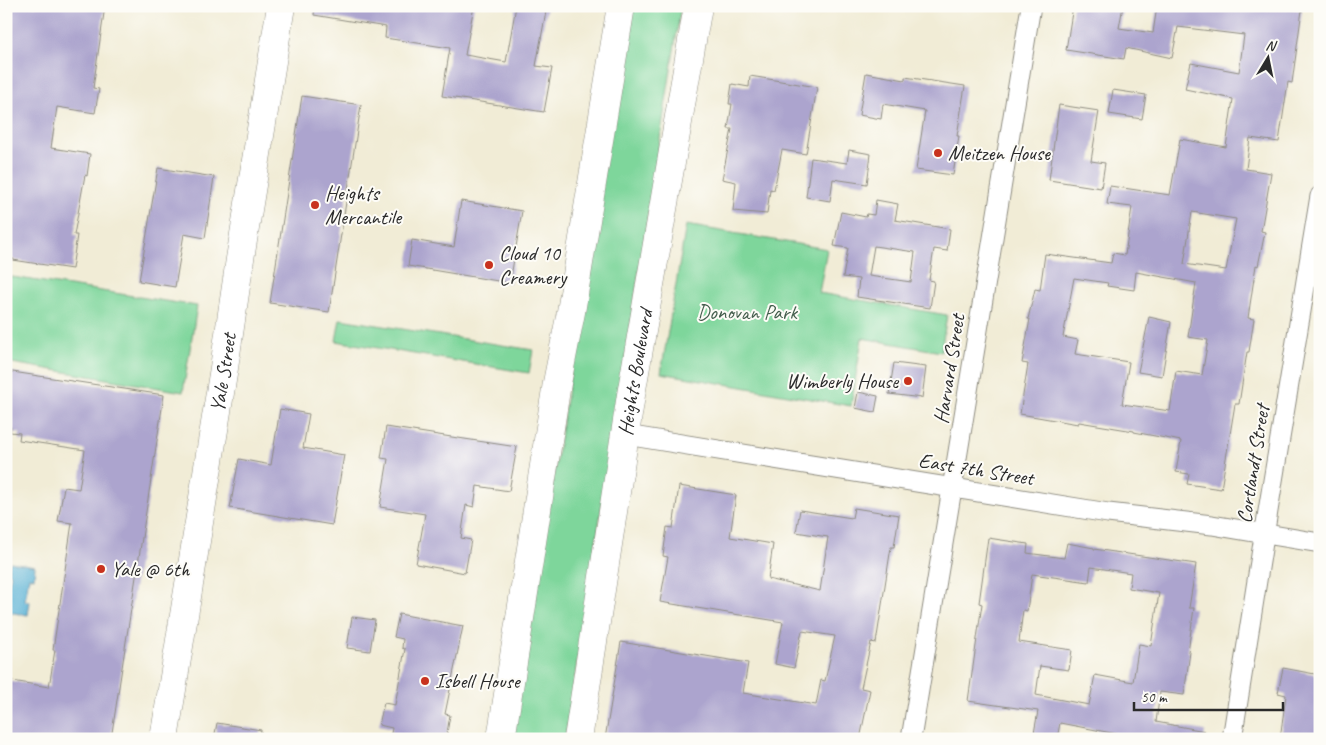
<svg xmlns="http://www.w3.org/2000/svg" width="1326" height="745" font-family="Caveat,sans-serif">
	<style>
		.green { fill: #7ed69b; stroke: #548063 }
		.water { fill: #56b0d4; stroke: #406e80 }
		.building { fill: #aca4ce; fill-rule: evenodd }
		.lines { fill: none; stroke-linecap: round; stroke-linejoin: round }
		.street-casing { stroke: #8e8c80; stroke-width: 21 }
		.secondary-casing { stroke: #8e8c80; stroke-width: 29 }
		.street { stroke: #fff; stroke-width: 19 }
		.secondary { stroke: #fff; stroke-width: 28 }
		.poi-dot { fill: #c8321e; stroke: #fdfcf7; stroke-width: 2 }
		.labels { text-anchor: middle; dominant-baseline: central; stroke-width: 4; stroke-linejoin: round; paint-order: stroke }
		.poi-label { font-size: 21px; fill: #2b2b2b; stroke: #fdfcf7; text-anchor: start }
		.park-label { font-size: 21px; fill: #445e4d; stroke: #fdfcf7 }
		.street-label { font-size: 21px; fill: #2b2b2b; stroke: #fdfcf7 }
	</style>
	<rect width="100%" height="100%" fill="#fdfcf7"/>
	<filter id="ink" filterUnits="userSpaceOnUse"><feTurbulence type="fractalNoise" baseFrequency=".02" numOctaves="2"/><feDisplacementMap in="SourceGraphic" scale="10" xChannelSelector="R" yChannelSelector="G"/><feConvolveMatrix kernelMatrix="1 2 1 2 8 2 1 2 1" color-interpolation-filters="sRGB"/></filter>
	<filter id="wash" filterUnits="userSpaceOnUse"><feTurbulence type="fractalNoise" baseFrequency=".0096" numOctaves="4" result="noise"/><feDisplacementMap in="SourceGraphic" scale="20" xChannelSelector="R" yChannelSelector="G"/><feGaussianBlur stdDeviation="1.12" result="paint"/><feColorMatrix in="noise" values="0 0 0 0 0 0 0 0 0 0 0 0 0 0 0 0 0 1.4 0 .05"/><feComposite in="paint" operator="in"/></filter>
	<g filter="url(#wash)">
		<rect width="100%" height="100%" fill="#f1ecd6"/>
		<path class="green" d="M630,6H681L565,739H511Z
			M686,225L827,249L819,293L947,315L941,352L862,338L851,406L661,373Z
			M6,276L197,306L183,392L6,362Z
			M340,319L533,350L529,373L336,341Z"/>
		<path class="water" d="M10,562L35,566L34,578L29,577L25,601L30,602L28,615L6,612V598L11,574L8,573Z"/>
		<g id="blocks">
			<path class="building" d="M6,6H105L93,88L99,89L95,113L57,107L51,148L90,154L87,176L85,175L74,235H77L72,269L13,260L14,259L6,258Z
				M315,6H474L465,55L506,62L516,6H547L536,66L552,68L544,112L442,96L450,48L385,38L386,27L314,15Z
				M1073,6H1123L1119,28L1153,33L1157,6H1194L1224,11L1225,6H1278L1302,10L1292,83L1288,82L1279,142L1250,138L1246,169L1271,173L1261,231L1265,232L1258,266L1256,265L1248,318L1254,319L1249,352H1247L1239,404H1235L1221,489L1187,484L1189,474L1176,472L1181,441L1134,432V431L1079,422L1078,424L1020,414L1028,364L1022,363L1030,319H1028L1035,289L1040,290L1045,254L1111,263L1113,253L1125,255L1132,207L1107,204L1110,186L1170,195L1180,139L1226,147L1233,99L1185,89L1191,63L1239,72L1244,35L1178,27L1172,58L1126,48L1124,59L1066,50ZM1192,212L1236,219L1226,270L1184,264ZM1136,272L1196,283L1188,337L1208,340L1202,375L1176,371L1170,411L1122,404L1129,362L1075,354L1078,340L1063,337L1074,278L1108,283L1107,286L1134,290Z
				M866,73L905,80V77L965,86L957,136H959L953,175L916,170L925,111L883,104L881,119L859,115Z
				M750,76L817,87L806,154L782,150L774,190L770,189L767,214L733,211L736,182L722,179L732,129H728L732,104H729L732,84L749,87Z
				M1113,90L1146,95L1142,119L1109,114Z
				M302,96L361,105L329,312L270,303Z
				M1059,105L1099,111L1091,161L1105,163L1101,188L1049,180Z
				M849,150L871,154L867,184L833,179L830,201L806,197L811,158L847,163Z
				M158,168L214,177L205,238L184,234L175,287L139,281Z
				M876,200L898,204L895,220L950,229L947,251L934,249L929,280L934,281L930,308L857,297L859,279L843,277L848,248L834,246L841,212L866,217L867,214L874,215ZM874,246L915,252L911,282L869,276Z
				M461,201L522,211L510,283L408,266L412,240L454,247Z
				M1149,317L1171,322L1162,376L1138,372Z
				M894,363L926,367L922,398L889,394Z
				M6,371L164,395L111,739H6V680L49,687L55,650H53L72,523L58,521L64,487L79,489L85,450L19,440L20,433L10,432L11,427L6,426Z
				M858,392L878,396L875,412L855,408Z
				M280,409L309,414L303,448L344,455L332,525L230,508L239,459L271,465Z
				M386,427L517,447L509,491L477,486L474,507L466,505L461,538L471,540L465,573L416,564L425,514L380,507L388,459L381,458Z
				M679,486L736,495L730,537L773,544L768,579L820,591L828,537L796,532L800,510L852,518L854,508L899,515L894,547H891L876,643L871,642L861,688L870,690L860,739H605L621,642L748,663L743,693L816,705L821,680L825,681L835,636L802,631L794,668L775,664L783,622L660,602L668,557L663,556L667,527L673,528Z
				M988,538L1028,544L1027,553L1064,558L1067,543L1094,548V549L1196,564L1189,608H1194L1188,652H1190L1184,695L1160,692L1156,722L1205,731L1204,739H1116L1117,734L1060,723L1057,739H1033L1038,711L968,701L982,604L979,603ZM1091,567L1131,573L1129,588L1159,593L1151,646L1139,644L1133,682L1095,675L1089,705L1036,695L1040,666L1069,670L1072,650L1019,642L1023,610L1027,611L1032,574L1089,582Z
				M399,614L463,626L445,714L450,715L446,739H390L392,728L379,725L384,703L395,705L405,649L402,648L403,639L394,637Z
				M352,617L375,620L370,651L347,648Z
				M1283,668L1320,675V739H1280L1286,695L1278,693Z
				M217,723L261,730L260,739H214Z"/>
		</g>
	</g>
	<g filter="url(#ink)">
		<use href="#blocks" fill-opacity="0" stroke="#8e8c80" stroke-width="1"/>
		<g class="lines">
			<defs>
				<path id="street" d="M626,435L1108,513L1212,525L1320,543
					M911,739L1031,6
					M1232,739L1268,511L1320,196"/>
				<g id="secondary">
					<path id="s1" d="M164,739L224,368L240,259L281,6"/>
					<path d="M501,739L557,383L571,312L621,6"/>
					<path id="s2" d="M578,739L631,395L698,6"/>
				</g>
			</defs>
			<use href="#street" class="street-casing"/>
			<use href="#secondary" class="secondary-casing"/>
			<use href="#street" class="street"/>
			<use href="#secondary" class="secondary"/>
		</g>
	</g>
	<g class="poi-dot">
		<circle cx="938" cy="153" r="5"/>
		<circle cx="315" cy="205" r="5"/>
		<circle cx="489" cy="265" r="5"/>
		<circle cx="908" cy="381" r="5"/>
		<circle cx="101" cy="569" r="5"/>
		<circle cx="425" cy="681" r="5"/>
	</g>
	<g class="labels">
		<g class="poi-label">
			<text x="948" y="153">Meitzen House</text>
			<text x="325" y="193">Heights<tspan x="325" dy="24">Mercantile</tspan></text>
			<text x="499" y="253">Cloud 10<tspan x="499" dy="24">Creamery</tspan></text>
			<text x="898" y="381" text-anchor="end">Wimberly House</text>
			<text x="111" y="569">Yale @ 6th</text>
			<text x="435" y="681">Isbell House</text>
		</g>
		<g class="park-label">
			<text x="747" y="312">Donovan Park</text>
		</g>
		<g class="street-label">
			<text transform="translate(949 369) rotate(-81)">Harvard Street</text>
			<text stroke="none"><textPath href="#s1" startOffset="371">Yale Street</textPath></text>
			<text stroke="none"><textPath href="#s2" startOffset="371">Heights Boulevard</textPath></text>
			<text transform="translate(1253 464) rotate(-81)">Cortlandt Street</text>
			<text transform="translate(976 469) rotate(9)">East 7th Street</text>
		</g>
	</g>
	<rect width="1326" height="745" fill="none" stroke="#fdfcf7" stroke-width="25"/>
	<g transform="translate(1268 58) rotate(10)" stroke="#fdfcf7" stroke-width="4" paint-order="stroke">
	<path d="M0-4L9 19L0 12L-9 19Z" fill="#2b2b2b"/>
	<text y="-8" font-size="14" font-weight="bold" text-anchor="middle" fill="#2b2b2b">N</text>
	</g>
	<path d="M1134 702v8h149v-8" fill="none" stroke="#2b2b2b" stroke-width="2.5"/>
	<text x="1141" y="702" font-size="15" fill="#2b2b2b" stroke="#fdfcf7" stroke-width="4" paint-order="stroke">50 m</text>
</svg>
